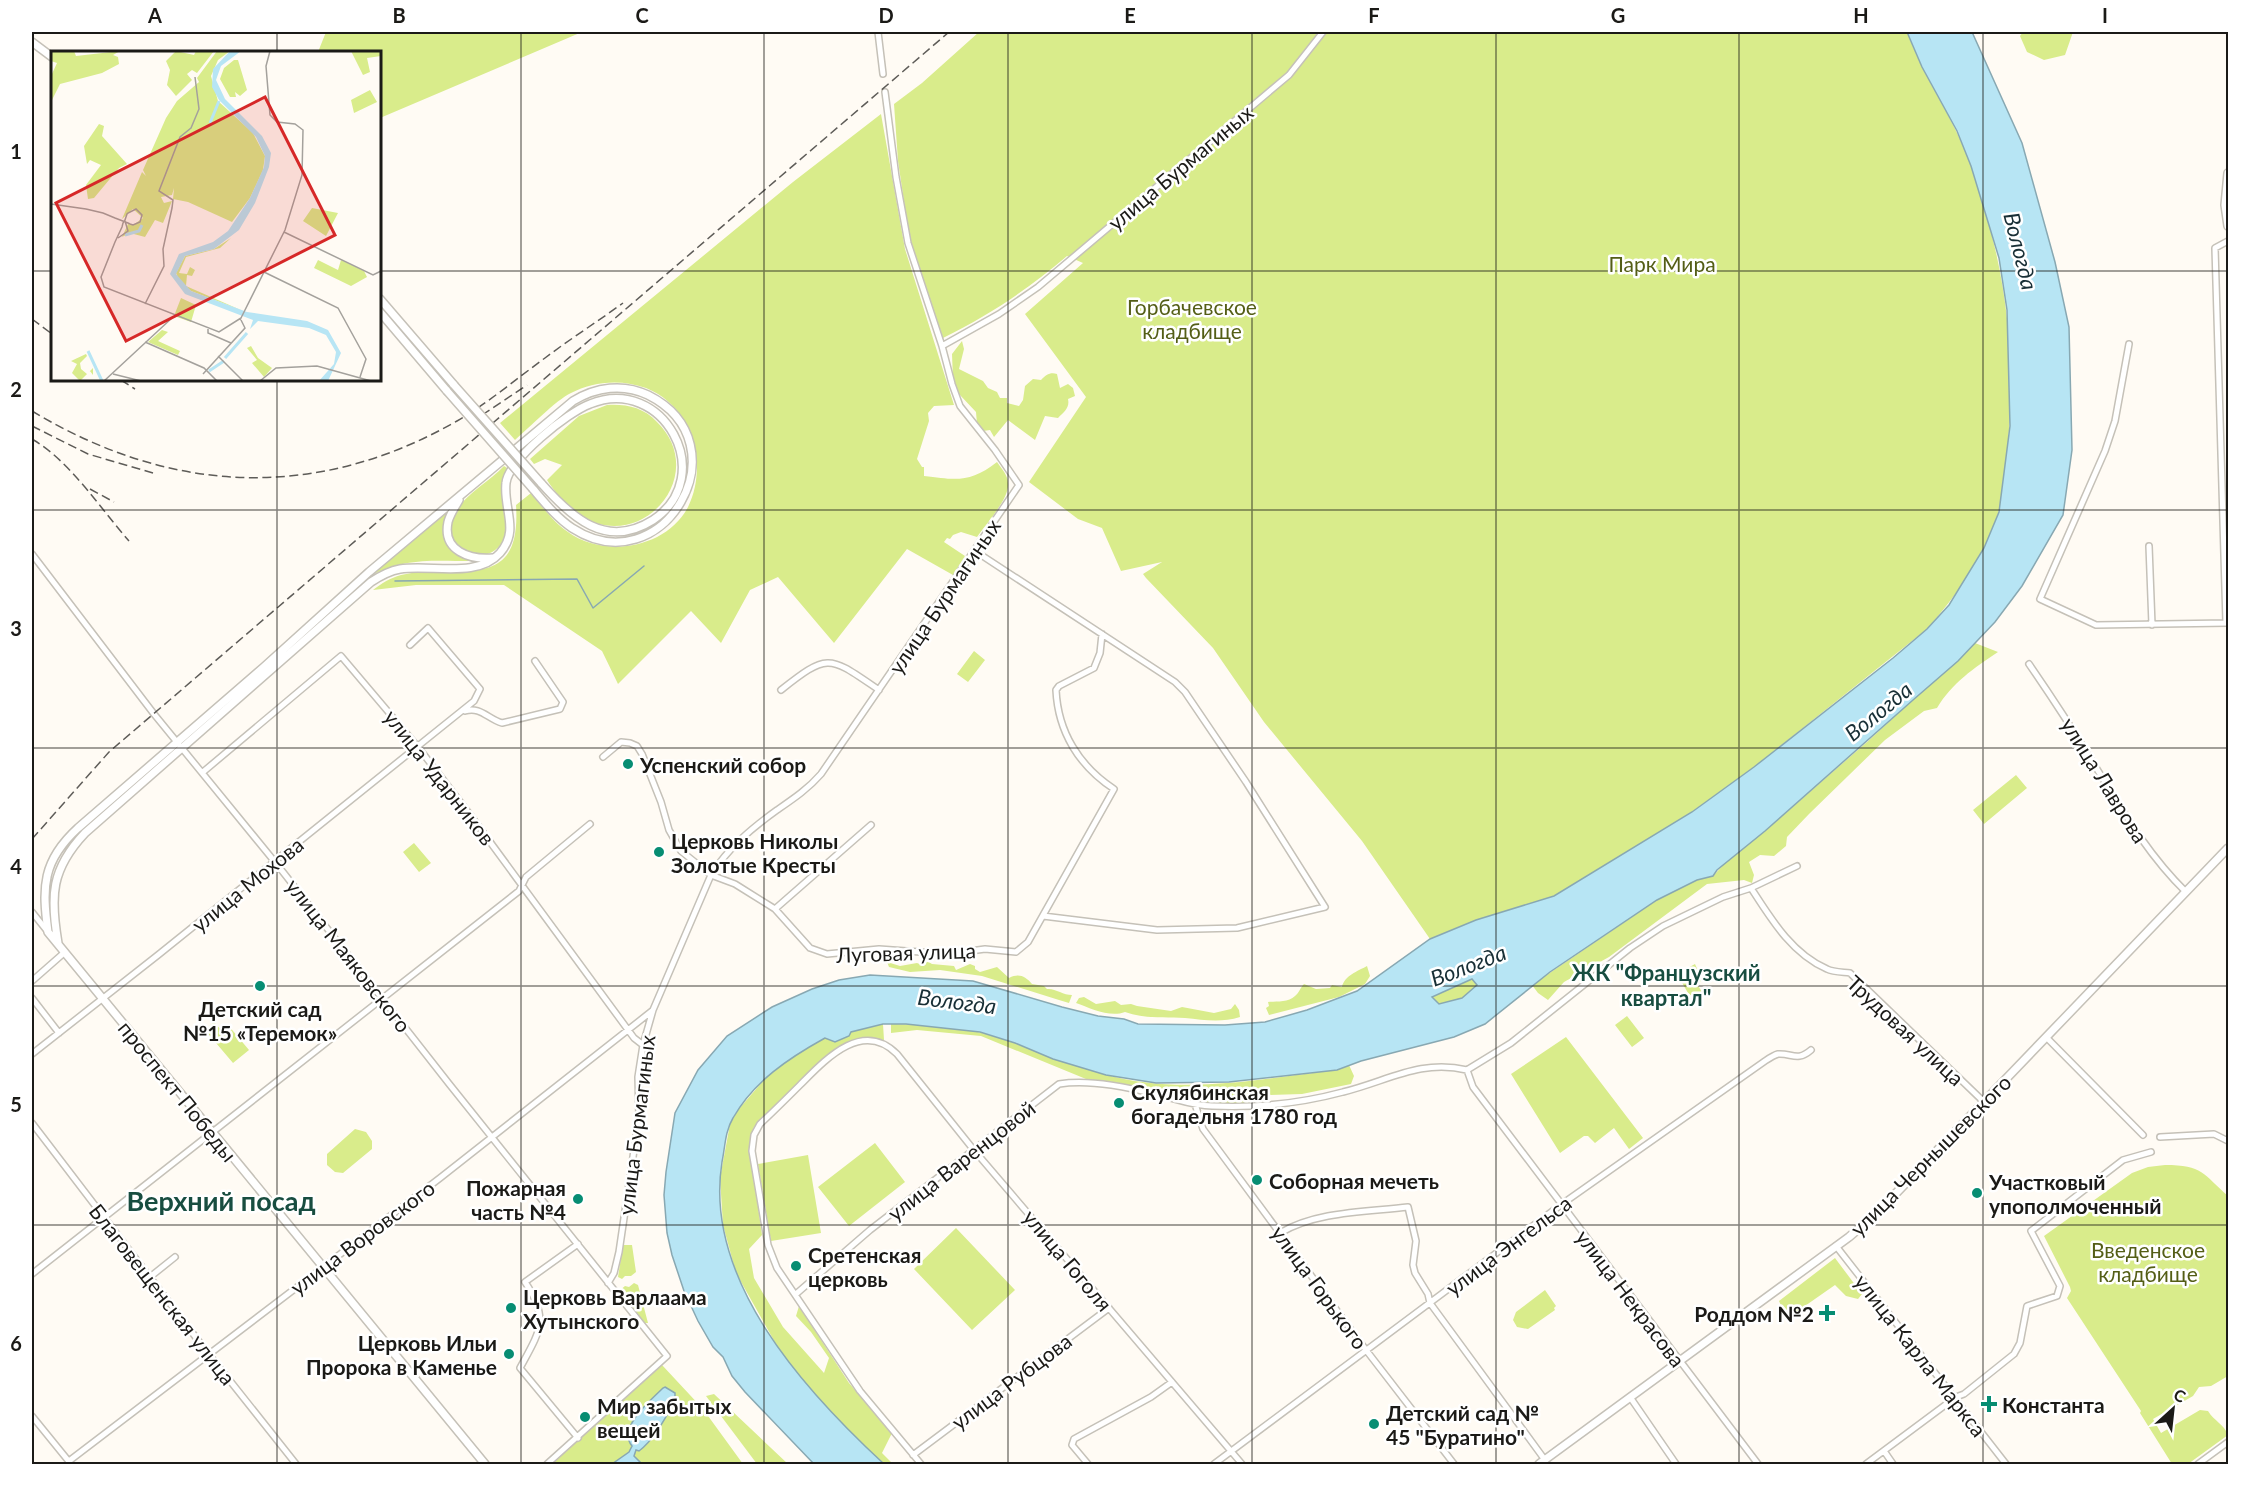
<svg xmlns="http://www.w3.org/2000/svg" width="2260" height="1496" font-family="Lato,sans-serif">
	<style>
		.green { fill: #d9ec8b }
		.water { fill: #b7e5f4; stroke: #88a8b2; stroke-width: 1.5; fill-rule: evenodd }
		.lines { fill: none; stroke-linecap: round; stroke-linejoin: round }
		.stream { stroke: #88a8b2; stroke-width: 1.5 }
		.minor-casing { stroke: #c5c1b8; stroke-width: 8 }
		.major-casing { stroke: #c5c1b8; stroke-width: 10 }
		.minor { stroke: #fff; stroke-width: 5 }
		.major { stroke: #fff; stroke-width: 7 }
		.rail { stroke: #5e5c58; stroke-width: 1.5; stroke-dasharray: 9 4.5; stroke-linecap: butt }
		.major-bridge-casing { stroke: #c5c1b8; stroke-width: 10; stroke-linecap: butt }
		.major-bridge { stroke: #fff; stroke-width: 7 }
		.grid { fill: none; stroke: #1b1a17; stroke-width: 1.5; stroke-opacity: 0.55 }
		.poi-dot { fill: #078d73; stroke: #fff; stroke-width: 2 }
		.labels { text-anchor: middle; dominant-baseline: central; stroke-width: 5; stroke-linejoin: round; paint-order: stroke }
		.street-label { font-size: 21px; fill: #1b1a17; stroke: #fff }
		.park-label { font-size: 21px; fill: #545e16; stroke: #fff }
		.poi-label { font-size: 21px; font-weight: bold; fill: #1b1a17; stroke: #fff; text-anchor: start }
		.water-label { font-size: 22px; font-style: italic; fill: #182f36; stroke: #fff }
		.neighbourhood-label { font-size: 22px; font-weight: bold; fill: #184d40; stroke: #fff }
		.district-label { font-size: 27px; font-weight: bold; fill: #184d40; stroke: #fff }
		.inset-river { fill: none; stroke: #b7e5f4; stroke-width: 3 }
		.inset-road { fill: none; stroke: #a4a19c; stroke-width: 1.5 }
		.view { fill: #d62828; fill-opacity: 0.15; stroke: #d62828; stroke-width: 3 }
		.inset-edge { fill: none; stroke: #1b1a17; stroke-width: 3 }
		.neatline { fill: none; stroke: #1b1a17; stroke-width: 2 }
		.grid-label { font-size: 20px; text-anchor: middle; font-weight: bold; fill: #1b1a17 }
	</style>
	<rect width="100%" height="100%" fill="#fffbf4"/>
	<path class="green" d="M326,32H582L380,118V52H318Z
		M979,32H1907C1912,44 1917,57 1923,69C1940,101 1959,132 1971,166C2007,268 2019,363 2005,470C2003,483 2002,497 1999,510C1990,549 1953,600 1927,629L1754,767L1692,812L1554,896L1476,920L1430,939L1362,841L1264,722L1213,648L1146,578L1143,574L1162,562L1121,571L1102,528L1078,519L1029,482L1086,397L1025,314L1083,263L1067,256C1027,290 991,314 943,338L909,235L898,161L894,104L922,83Z
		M2023,32H2073L2065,55L2044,60L2027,52L2020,36Z
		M881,114L905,249L954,405L934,406L928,413L929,421L917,459L922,467H924V476C957,480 970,483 997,462C1001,468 1008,475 1008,483C1010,498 986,524 977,537L961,532L953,535L950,539L947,538L944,542L965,556L953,575L907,549L834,643L778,577L750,590L721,643L691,611L618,684L602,651L504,585H416L373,590C382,583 390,578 401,575C457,562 522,596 516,505L531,493C542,506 553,522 568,532C604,558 666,549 688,507C709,464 692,406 646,388C622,379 593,381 571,393C556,400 529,428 515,440L500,423L793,182Z
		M962,341L964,349L959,369L983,381L988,388L997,392L1000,398H1007V403L1019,406L1023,400L1025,386L1033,379L1041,380C1046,375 1050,372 1057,374L1060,388L1068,384L1073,388L1075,396L1068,399C1070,408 1064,412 1058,418L1045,416L1035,440L1008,420L994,437L990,430L983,431L977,424L976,412L959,394L953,380L952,354Z
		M607,405C626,404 643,407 657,422C711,475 640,557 578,514C565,505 555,492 547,480L562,465L545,459L534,464L530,459L579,416Z
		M504,466L507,468C495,494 513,522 503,541C485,572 436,548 454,514C463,496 490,481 504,466Z
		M453,507L445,529L461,555L472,561C432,561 405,557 368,577Z
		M1975,643L1998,652C1974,668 1952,683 1937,708L1924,711L1885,740L1809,814L1787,837L1786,846L1774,856L1760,855L1749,862L1754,875L1752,883L1744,880L1707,884L1609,957L1564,982L1548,1000L1538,993L1532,985L1657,900L1697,880L1713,876L1727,861L1765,831L1867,742Z
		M974,651L985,660L968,682L957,674Z
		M2016,775L2027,788L1984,824L1973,810Z
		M414,843L431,863L419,872L403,852Z
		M927,961L932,964L954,966L956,970L970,964L975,966V969L980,972L997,967L1009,978C1019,973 1025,976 1032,984L1044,986L1047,989C1055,988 1063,995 1072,995L1069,1003L1059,1000L982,976L940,970L910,972L889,967L887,962L900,966L917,963L924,966Z
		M1695,964L1702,980L1697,984L1702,992L1692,996L1688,993L1677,974Z
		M1367,966L1370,976L1365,984L1339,997L1269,1015L1266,1008L1269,1006L1268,1002C1276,1001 1288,1003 1295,996C1299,993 1300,988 1304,984L1316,989L1330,988L1332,985L1342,987C1344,976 1358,971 1367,966Z
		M1472,979L1478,985L1462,998L1439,1004L1432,997Z
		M1084,997L1096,1004L1115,1001L1121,1005L1131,1004L1137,1006L1171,1011L1182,1007L1214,1013L1231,1009L1235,1004L1239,1010L1240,1017C1221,1023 1204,1020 1185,1018C1164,1017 1145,1019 1125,1012C1110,1018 1090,1008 1076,1003L1079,998Z
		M1627,1016L1644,1038L1632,1047L1615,1025Z
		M214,1022L222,1031L228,1025L249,1050L233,1063L205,1030Z
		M883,1024L884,1040C867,1038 853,1041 837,1048L754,1127L750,1140V1150L762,1235L749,1249L754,1278L783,1327L824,1373L829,1358L811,1332L796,1316L799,1306L849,1383L892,1433L882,1453L893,1464H884L849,1432L800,1379L777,1346L736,1273L723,1225L720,1178L730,1124L738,1110L769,1074L791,1057L825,1038Z
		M891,1024C916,1024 959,1027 982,1033C1024,1043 1063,1062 1104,1074C1164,1092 1234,1084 1296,1075C1314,1073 1332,1071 1349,1065L1354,1076L1351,1084L1302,1094L1267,1095L1249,1103L1234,1104H1212L1161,1089L1152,1091L1086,1079L981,1036L917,1030L891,1033Z
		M1566,1037L1643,1138L1629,1149L1614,1128L1595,1143L1588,1136H1584L1560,1153L1511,1074Z
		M355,1129L366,1132L372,1141V1149L343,1173L335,1172L327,1165V1154Z
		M875,1143L905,1182L849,1226L818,1187Z
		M808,1155L821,1233L771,1241L758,1164Z
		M2165,1165C2203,1165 2203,1174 2228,1196V1376L2211,1386L2199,1387L2193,1396L2153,1419L2161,1433L2200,1410L2208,1411C2214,1421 2224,1424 2228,1435L2188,1464H2172L2140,1413L2141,1411L2067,1298L2071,1291L2070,1287L2044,1236L2132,1173L2148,1167Z
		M956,1228L1015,1290L972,1330L914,1269Z
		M623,1245H632L636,1272L631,1276H625L622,1279L618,1277Z
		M1835,1258L1862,1294L1858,1299L1846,1296L1835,1285L1792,1315C1785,1312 1782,1308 1779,1301Z
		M634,1283L638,1285L648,1323H645L619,1291L625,1286L629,1287Z
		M1545,1290L1556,1306L1554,1308L1555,1310L1528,1329L1517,1327L1513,1320L1516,1312Z
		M662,1365L703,1409L743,1464H552Z
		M714,1394L788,1464H757L706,1396Z"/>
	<path class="water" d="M1907,32H1972L2022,143L2055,262L2069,327L2072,450L2063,515L2022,586L1995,622L1958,661L1913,700L1765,831L1717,870L1713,876L1697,880L1657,900L1550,972L1485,1024L1454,1037L1361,1061L1337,1070L1229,1082L1156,1083L1106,1075L1053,1059L1015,1043L980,1032L906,1024H883L851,1032L849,1036L835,1042L825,1038C789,1058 754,1081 733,1118C725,1131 725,1148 722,1162C703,1280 805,1391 884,1464H814L745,1392L732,1376L723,1357L713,1347L698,1321L684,1291L672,1255L667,1233L664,1195L666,1172L675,1113L698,1070L727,1036L772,1007L812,989L839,980L870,975L973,981L1062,1007L1098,1016L1124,1019L1138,1024L1225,1025L1265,1022L1307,1010L1357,991L1430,939L1476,920L1554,896L1692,812L1754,767L1893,658L1927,629L1949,605L1984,548L1999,512L2010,426L2007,310L1999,258L1971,166L1957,131L1922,67ZM1472,979L1477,985L1462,998L1439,1004L1432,997Z
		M665,1387L675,1393V1401C666,1417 654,1440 639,1451L636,1450L634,1456L642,1464H612L629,1452L632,1446C617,1428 650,1401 663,1388Z"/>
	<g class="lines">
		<path class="stream" d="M395,581L577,579L593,608L644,566"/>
		<defs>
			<path id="minor" d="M878,32L883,74
				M2129,344L2115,421L2105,451L2040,599L2096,625L2228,623
				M942,346L999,314L1038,287L1289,75L1323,32
				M2149,546L2152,625
				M975,551L1175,682L1185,692L1246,782L1325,907L1237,928L1157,930L1043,916
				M32,554L154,714L279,867L450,1085L667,1356L547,1464
				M2226,623L2215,248L2228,241
				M2029,664C2051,696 2072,728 2092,761C2121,808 2147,854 2186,892
				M781,690C829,652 829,656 879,690
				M465,711C480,706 488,719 502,723L560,709L563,702L535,661
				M603,757L621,742L630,743L637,746L642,754L661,802L669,830L681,851L711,875L735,884L775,909L871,825
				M203,772L341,656L418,747L471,816L634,1038L643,1045
				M1751,888C1771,919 1792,954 1827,969C1833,972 1842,972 1850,973L1984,1102
				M775,909L810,948L827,954L879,949L948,954L985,949L1016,952L1028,942L1114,789C1079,766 1058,732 1056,690L1059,686L1094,668L1100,653L1102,634
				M32,912L48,932
				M32,981L65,952
				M32,998L59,1033
				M2046,1037L2143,1135
				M32,1054L158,955L474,701L480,689L428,628L410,645
				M1467,1070L1473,1087L1758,1464
				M1195,1104L1203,1129L1366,1350L1454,1464
				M32,1123L204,1348L296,1464
				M2160,1137L2214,1134L2228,1141
				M1280,1233C1317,1211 1367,1212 1408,1207L1416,1241L1413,1265L1415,1273L1428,1294L1430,1303L1545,1460
				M578,1244L525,1282C550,1319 540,1331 520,1368L578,1438
				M1836,1246L2006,1464
				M32,1274L519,891L526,877L590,824
				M150,1277L175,1257
				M608,1283L614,1273L619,1252L639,1116L638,1077L643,1045L653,1010L711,875C728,848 752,828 777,810C793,799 808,789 821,774L1019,485L995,450L960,406L952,384L942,346L908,243L896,177L885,92
				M796,1294L870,1230L1059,1084C1092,1079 1131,1088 1163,1096C1179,1100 1195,1106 1212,1106C1255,1108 1302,1103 1343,1092C1388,1081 1420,1059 1467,1070L1511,1043L1630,948L1663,926L1723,897L1751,888L1797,866
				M1630,1397L1676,1464
				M32,1416L71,1464
				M1884,1451L1893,1464
				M913,1455L1109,1308
				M69,1461L440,1178L652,1011
				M921,1464L860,1391L777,1268L768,1245L752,1151L754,1135L760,1124C774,1111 787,1098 800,1085C825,1060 862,1019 897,1054L973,1149L1242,1464
				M1088,1464L1072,1445L1074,1439L1151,1397L1172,1382
				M1214,1464L1562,1204L1765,1061C1768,1059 1774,1055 1778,1054C1792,1053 1797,1062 1811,1050
				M1866,1464L1956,1397L1964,1394L2014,1354L2020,1343L2027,1306L2057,1296L2060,1286L2031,1231L2123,1160L2151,1152
				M2198,1464L2228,1442"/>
			<path id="major" d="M32,42L52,57
				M2228,173L2225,205L2228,226
				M380,299L454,385
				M380,312L447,391
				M459,500C455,507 450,514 448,522C442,551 470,560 493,558
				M58,943C50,896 51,869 85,833L371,582C380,576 389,571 400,569C431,564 477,579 500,553C520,530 503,509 506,483C508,460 568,412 590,404C663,374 719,476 653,520C606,550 571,517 541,483
				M485,1464L48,932C42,887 42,861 78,828L264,667L369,572L573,401C596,387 623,383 648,395C746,444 663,587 572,528C557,518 545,503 533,489
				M1539,1464L1849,1237L1877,1213L2228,848"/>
		</defs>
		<use href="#minor" class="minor-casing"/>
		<use href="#major" class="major-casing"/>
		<use href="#minor" class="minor"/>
		<use href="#major" class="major"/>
		<path class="rail" d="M32,319L52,334
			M121,380L135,389
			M32,411C170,494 315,502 457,421C488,403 516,379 545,358C570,339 597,322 623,303
			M482,415L527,385
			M32,426L88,454L153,473
			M32,439C70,461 100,508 129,541
			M90,489L114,502
			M32,839L109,752L949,32"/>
		<defs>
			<path id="major-bridge" d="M454,385L541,483
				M447,391L533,489"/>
		</defs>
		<use href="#major-bridge" class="major-bridge-casing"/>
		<use href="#major-bridge" class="major-bridge"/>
	</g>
	<path class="grid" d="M277,32V52M521,32V1464M764,32V1464M1008,32V1464M1252,32V1464M1496,32V1464M1739,32V1464M1983,32V1464M32,271H52M380,271H2228M277,380V1464M32,510H2228M32,748H2228M32,986H2228M32,1225H2228"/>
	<g class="poi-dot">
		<circle cx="628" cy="764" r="6"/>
		<circle cx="659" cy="852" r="6"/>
		<circle cx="260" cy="986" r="6"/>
		<circle cx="1119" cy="1103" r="6"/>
		<circle cx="1257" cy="1180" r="6"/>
		<circle cx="1977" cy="1193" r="6"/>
		<circle cx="578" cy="1199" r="6"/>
		<circle cx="796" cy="1266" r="6"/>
		<circle cx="511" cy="1308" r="6"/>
		<path d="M1824 1304h6v6h6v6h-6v6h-6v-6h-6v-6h6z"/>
		<circle cx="509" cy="1354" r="6"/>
		<path d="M1986 1395h6v6h6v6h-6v6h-6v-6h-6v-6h6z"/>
		<circle cx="585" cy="1417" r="6"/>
		<circle cx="1374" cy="1424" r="6"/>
	</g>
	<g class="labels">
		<g class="street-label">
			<text transform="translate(1180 167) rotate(-40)">улица Бурмагиных</text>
			<text transform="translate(944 596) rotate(-56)">улица Бурмагиных</text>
			<text transform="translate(440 777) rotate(52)">улица Ударников</text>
			<text transform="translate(2105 780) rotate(58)">улица Лаврова</text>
			<text transform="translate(247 884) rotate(-39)">улица Мохова</text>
			<text transform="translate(906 952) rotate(-2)">Луговая улица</text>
			<text transform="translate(349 955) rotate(52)">улица Маяковского</text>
			<text transform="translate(1906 1030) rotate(43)">Трудовая улица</text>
			<text transform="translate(178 1091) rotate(51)">проспект Победы</text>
			<text transform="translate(636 1125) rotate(-83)">улица Бурмагиных</text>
			<text transform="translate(1930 1155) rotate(-45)">улица Чернышевского</text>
			<text transform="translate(961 1160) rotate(-38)">улица Варенцовой</text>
			<text transform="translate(362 1237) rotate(-37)">улица Воровского</text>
			<text transform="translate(1508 1245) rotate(-37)">улица Энгельса</text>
			<text transform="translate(1068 1260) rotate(50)">улица Гоголя</text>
			<text transform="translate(1320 1287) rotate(54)">улица Горького</text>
			<text transform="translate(163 1294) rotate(52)">Благовещенская улица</text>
			<text transform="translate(1631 1298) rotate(53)">улица Некрасова</text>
			<text transform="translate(1921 1355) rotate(52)">улица Карла Маркса</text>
			<text transform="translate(1011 1381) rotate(-37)">улица Рубцова</text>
		</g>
		<g class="park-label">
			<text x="1662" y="263">Парк Мира</text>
			<text x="1192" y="306">Горбачевское<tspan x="1192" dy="24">кладбище</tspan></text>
			<text x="2148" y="1249">Введенское<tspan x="2148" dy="24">кладбище</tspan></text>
		</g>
		<g class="poi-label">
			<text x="640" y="764">Успенский собор</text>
			<text x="671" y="840">Церковь Николы<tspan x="671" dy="24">Золотые Кресты</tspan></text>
			<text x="260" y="1008" text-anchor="middle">Детский сад<tspan x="260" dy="24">№15 «Теремок»</tspan></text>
			<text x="1131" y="1091">Скулябинская<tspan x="1131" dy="24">богадельня 1780 год</tspan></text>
			<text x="1269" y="1180">Соборная мечеть</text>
			<text x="1989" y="1181">Участковый<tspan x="1989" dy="24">упополмоченный</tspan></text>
			<text x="566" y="1187" text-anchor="end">Пожарная<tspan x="566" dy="24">часть №4</tspan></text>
			<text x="808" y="1254">Сретенская<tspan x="808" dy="24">церковь</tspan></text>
			<text x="523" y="1296">Церковь Варлаама<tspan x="523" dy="24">Хутынского</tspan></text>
			<text x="1814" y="1313" text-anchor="end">Роддом №2</text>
			<text x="497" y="1342" text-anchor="end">Церковь Ильи<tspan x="497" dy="24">Пророка в Каменье</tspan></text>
			<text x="2002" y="1404">Константа</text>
			<text x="597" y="1405">Мир забытых<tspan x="597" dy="24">вещей</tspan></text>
			<text x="1386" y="1412">Детский сад №<tspan x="1386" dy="24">45 "Буратино"</tspan></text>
		</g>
		<g class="water-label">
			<text transform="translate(2021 251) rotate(76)">Вологда</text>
			<text transform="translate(1878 711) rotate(-39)">Вологда</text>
			<text transform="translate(1468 965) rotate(-21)">Вологда</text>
			<text transform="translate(957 1001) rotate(7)">Вологда</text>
		</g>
		<g class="neighbourhood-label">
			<text x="1666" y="972">ЖК "Французский<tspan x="1666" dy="25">квартал"</tspan></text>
		</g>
		<g class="district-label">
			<text x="221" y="1200">Верхний посад</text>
		</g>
	</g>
	<g transform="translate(51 51)">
		<rect width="330" height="330" fill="#fffbf4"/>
		<path d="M0,0H23L25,5L69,0L62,4L67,6L68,13L51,22L9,33L0,51V25L6,12L0,10ZM125,0L143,4L145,0H163L146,22L141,19L136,23L141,29L125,45L116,34L119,19L115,10ZM166,0H179L167,9L160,25L167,50L202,82L214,105L212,119L199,147L181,171L137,151L122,148L123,137L121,144L110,146L113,152L121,150L112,172L104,169L94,186L79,182L71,186L77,173L82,174L92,167L82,158L71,168L91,121L95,125L92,119L115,67L126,50L148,31L146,27ZM300,0H330V5L316,7L319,21L312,24ZM183,9H187L196,39L189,45L184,41L185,46H179L169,28L173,17ZM319,39L326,51L303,62L300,49ZM48,73L53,75L51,85L76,113L68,117L43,147L37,148L35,134L50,114L39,109L36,113L33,95ZM261,157L287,162L275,185L252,170ZM180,187L169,197L135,206L128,222L136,223L139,216L144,219L141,225L136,224L135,235L192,260L140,240L129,231L125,222L134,205L163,198ZM267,209L287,219L290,209L313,220L316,226L300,235L263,217ZM130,247L145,254L140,271L123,265ZM111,279L117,281L107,290L129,300L127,304L97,291ZM200,295L207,307L221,317L213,326L201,312L206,309L196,297ZM35,303L36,305L29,312L30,318L36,323L42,317V324L39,320L29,330L21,322L26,313L20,310Z" fill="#d9ec8b"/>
		<path d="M179,0H190L170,15L165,29L174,48L211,85L220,102L218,116L204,152L188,179L163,198L134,205L125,223L140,240L196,261L256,270L277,279L290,302L277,330H268L283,313L285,301L275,284L258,277L207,270L199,278L202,269L134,243L119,223L128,203L162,191L177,180L199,147L213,116L214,105L205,86L168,49L161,36L162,18Z" fill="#b7e5f4"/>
		<path class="inset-river" d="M159,72L168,50M74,184L88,180L91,174M37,300L51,330M174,307L196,282M158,320L173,310"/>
		<path class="inset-road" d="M0,153L35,158M35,158L52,162L64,167L77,172L79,173L82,174L89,171L91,164L85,158L77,162L76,163L74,169L72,172L71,176L64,191L50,226L53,236L168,281L190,267M233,181L322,224L330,220M67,187L77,180L74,170M213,221L287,257L315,308L309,326M94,253L113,215L112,198L121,157L122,149L108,140L129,86L140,77L148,58L144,26M189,269L234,179L251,124L252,79L244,73L226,71L219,64L215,15L219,0M157,278V282L180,292M94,291L153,317L166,330M167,305L192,330M62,323L90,330M152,323L194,277L190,269M53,330L122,266M209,330L225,317L266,315L320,330"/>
		<path class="view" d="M214,46L284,184L75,290L5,152Z"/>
		<rect width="330" height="330" class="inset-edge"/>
	</g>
	<rect width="2260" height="1496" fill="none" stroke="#ffffff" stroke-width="66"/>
	<g transform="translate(2173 1409) rotate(27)" stroke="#ffffff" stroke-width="4.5" paint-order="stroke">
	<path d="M0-4.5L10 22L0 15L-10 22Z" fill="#1b1a17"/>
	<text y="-9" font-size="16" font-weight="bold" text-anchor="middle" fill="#1b1a17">С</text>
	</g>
	<rect x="33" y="33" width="2194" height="1430" class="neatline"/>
	<g class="grid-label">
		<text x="155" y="23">A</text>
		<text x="399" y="23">B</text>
		<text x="642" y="23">C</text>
		<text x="886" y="23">D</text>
		<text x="1130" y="23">E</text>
		<text x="1374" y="23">F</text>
		<text x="1618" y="23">G</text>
		<text x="1861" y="23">H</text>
		<text x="2105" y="23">I</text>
		<text x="16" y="159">1</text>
		<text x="16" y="397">2</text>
		<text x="16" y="636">3</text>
		<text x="16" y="874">4</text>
		<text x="16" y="1112">5</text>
		<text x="16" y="1351">6</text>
	</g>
</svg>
